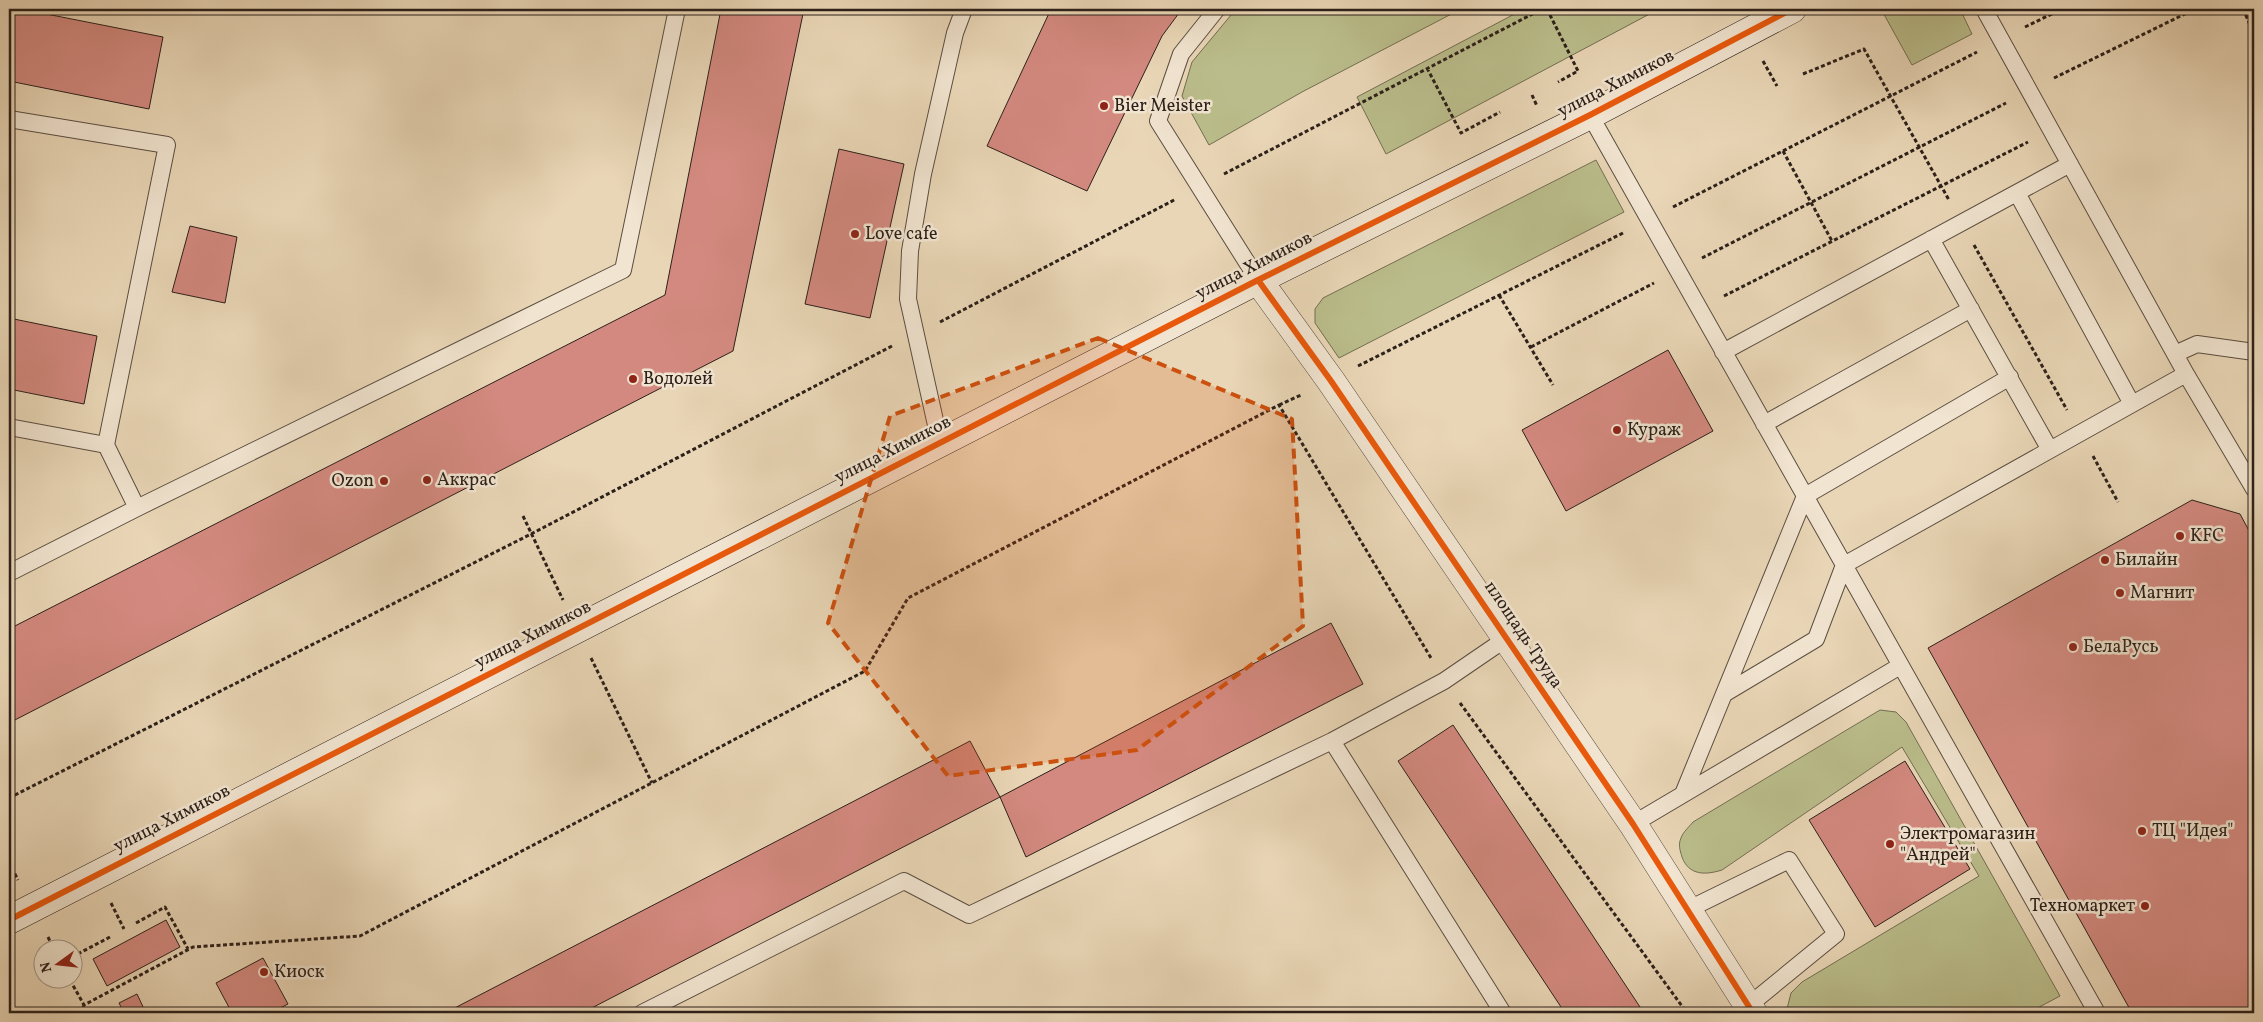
<svg xmlns="http://www.w3.org/2000/svg" width="2263" height="1022" font-family="Vollkorn,serif">
	<style>
		.green { fill: #babd8b; stroke: #736e52 }
		.building { fill: #d3897f; stroke: #2c201a }
		.lines { fill: none; stroke-linecap: round; stroke-linejoin: round }
		.lane-casing { stroke: #5b4e41; stroke-width: 18 }
		.street-casing { stroke: #5b4e41; stroke-width: 29 }
		.secondary-casing { stroke: #2c201a; stroke-width: 29 }
		.path { stroke: #2c201a; stroke-width: 3; stroke-dasharray: 4 2.5; stroke-linecap: butt }
		.lane { stroke: #f1e4d0; stroke-width: 16 }
		.street { stroke: #f1e4d0; stroke-width: 28 }
		.secondary { stroke: #f1e4d0; stroke-width: 28 }
		.cycleway-casing { stroke: #f1e4d0; stroke-width: 9 }
		.cycleway { stroke: #e8590c; stroke-width: 6 }
		.marked { fill: #cc500e; fill-opacity: 0.2; stroke: #cc500e; stroke-width: 4; stroke-dasharray: 10 6; stroke-linejoin: round }
		.poi-dot { fill: #8f2418; stroke: #f1e4d0; stroke-width: 2 }
		.labels { text-anchor: middle; dominant-baseline: central; stroke-width: 5; stroke-linejoin: round; paint-order: stroke }
		.street-label { font-size: 18px; fill: #2c201a; stroke: #f1e4d0 }
		.poi-label { font-size: 18px; fill: #2c201a; stroke: #f1e4d0; text-anchor: start }
	</style>
	<rect width="100%" height="100%" fill="#e9d6b6"/>
	<filter id="stains"><feTurbulence type="fractalNoise" baseFrequency=".004" numOctaves="4"/><feColorMatrix values="0 0 0 0 .2 0 0 0 0 .09 0 0 0 0 .02 0 0 0 .5 -.17"/></filter>
	<radialGradient id="worn" r=".72"><stop offset=".6" stop-color="#630" stop-opacity="0"/><stop offset="1" stop-color="#630" stop-opacity=".3"/></radialGradient>
	<path class="green" d="M1236,9H1461L1302,92L1209,145L1182,96L1192,62Z
		M1524,9H1659L1386,154L1357,97Z
		M1881,9H1960L1972,34L1912,65Z
		M1596,160L1624,212L1339,358L1315,323V309L1323,298Z
		M1880,710L1896,712L1906,722L2060,996L2028,1013H1786L1791,993L1802,982L1979,876L1902,747L1722,870C1706,875 1689,876 1682,857C1680,850 1678,845 1681,838C1683,832 1689,827 1693,822Z"/>
	<path class="building" d="M9,9H21L163,37L149,109L9,81Z
		M721,9H804L733,351L9,723V629L665,295Z
		M1051,9H1182L1162,36L1087,191L987,146Z
		M839,149L904,164L870,318L805,304Z
		M190,226L237,237L225,303L172,292Z
		M9,318L97,336L84,404L9,389Z
		M1668,350L1713,431L1566,511L1522,430Z
		M2192,500L2240,514L2254,540V1013H2132L1928,648Z
		M1331,623L1363,684L1026,857L1000,797Z
		M1453,725L1644,1013H1565L1398,761Z
		M970,741L1000,797L582,1013H445Z
		M1905,761L1970,869L1875,927L1809,820Z
		M166,920L180,947L107,986L93,959Z
		M263,958L288,1004L270,1013H232L216,983Z
		M137,994L145,1011L141,1013H124L119,1003Z"/>
	<g class="lines">
		<defs>
			<path id="lane" d="M1217,9L1181,54L1158,121L1258,280
				M1984,9L2186,374L2254,489
				M1590,115L2097,1013
				M9,119L167,145L106,445
				M2017,193L2132,404
				M1931,239L2050,450
				M1723,352L2070,164
				M2175,354L2197,344L2254,352
				M1764,424L1971,309
				M9,427L106,445L137,508
				M940,443L908,299L910,251L923,174L955,33L964,9
				M9,573L137,508L623,270L677,9
				M1724,694L1816,639L1844,565L2186,374
				M1332,741L1503,1013
				M1683,794L1805,496L2010,377
				M1633,824L1900,666
				M1687,910L1789,860L1836,934L1748,1006
				M642,1013L904,881L969,915L1332,741L1444,681L1507,638"/>
			<path id="street" d="M1258,280L1331,381L1633,824L1753,1013"/>
			<path id="secondary" d="M9,920L1258,280L1590,115L1792,9"/>
		</defs>
		<use href="#lane" class="lane-casing"/>
		<use href="#street" class="street-casing"/>
		<use href="#secondary" class="secondary-casing"/>
		<path class="path" d="M1547,9L1578,71L1558,82
			M2243,9L2254,34
			M2025,27L2062,9
			M1763,61L1777,86
			M1427,68L1461,133L1500,112
			M1803,74L1864,49L1949,200
			M2054,78L2195,9
			M1532,95L1537,106
			M1783,151L1832,241
			M1224,174L1542,9
			M1673,207L1977,52
			M1974,245L2067,410
			M1702,258L2006,103
			M1499,295L1553,385
			M1724,296L2028,142
			M940,322L1176,199
			M1531,347L1654,283
			M1358,366L1625,232
			M1279,405L1301,395
			M2093,456L2118,502
			M523,516L563,600
			M591,658L652,783
			M1460,703L1687,1013
			M9,798L531,534L892,346
			M9,862L18,880
			M111,903L124,929
			M136,923L165,907L188,949
			M48,937L54,950
			M72,957L110,937
			M70,980L84,1005
			M80,1013L84,1005L193,947L360,936L865,671L908,598L1279,405L1431,658"/>
		<use href="#lane" class="lane"/>
		<use href="#street" class="street"/>
		<use href="#secondary" class="secondary"/>
		<defs>
			<path id="cycleway" d="M1258,280L1331,381L1633,824L1753,1013
				M9,920L1258,280L1590,115L1792,9"/>
		</defs>
		<use href="#cycleway" class="cycleway-casing"/>
		<use href="#cycleway" class="cycleway"/>
	</g>
	<path class="marked" d="M1098,338L1292,419L1303,626L1137,750L948,776L828,623L890,416Z"/>
	<g class="poi-dot">
		<circle cx="1104" cy="106" r="5"/>
		<circle cx="855" cy="234" r="5"/>
		<circle cx="633" cy="379" r="5"/>
		<circle cx="1617" cy="430" r="5"/>
		<circle cx="427" cy="480" r="5"/>
		<circle cx="384" cy="481" r="5"/>
		<circle cx="2180" cy="536" r="5"/>
		<circle cx="2105" cy="560" r="5"/>
		<circle cx="2120" cy="593" r="5"/>
		<circle cx="2073" cy="647" r="5"/>
		<circle cx="2142" cy="831" r="5"/>
		<circle cx="1890" cy="844" r="5"/>
		<circle cx="2145" cy="906" r="5"/>
		<circle cx="264" cy="972" r="5"/>
	</g>
	<g class="labels">
		<g class="street-label">
			<text transform="translate(1616 84) rotate(-27)">улица Химиков</text>
			<text transform="translate(1254 266) rotate(-27)">улица Химиков</text>
			<text transform="translate(893 450) rotate(-27)">улица Химиков</text>
			<text transform="translate(533 635) rotate(-27)">улица Химиков</text>
			<text transform="translate(1523 635) rotate(56)">площадь Труда</text>
			<text transform="translate(172 819) rotate(-27)">улица Химиков</text>
		</g>
		<g class="poi-label">
			<text x="1114" y="106">Bier Meister</text>
			<text x="865" y="234">Love cafe</text>
			<text x="643" y="379">Водолей</text>
			<text x="1627" y="430">Кураж</text>
			<text x="437" y="480">Аккрас</text>
			<text x="374" y="481" text-anchor="end">Ozon</text>
			<text x="2190" y="536">KFC</text>
			<text x="2115" y="560">Билайн</text>
			<text x="2130" y="593">Магнит</text>
			<text x="2083" y="647">БелаРусь</text>
			<text x="2152" y="831">ТЦ "Идея"</text>
			<text x="1900" y="834">Электромагазин<tspan x="1900" dy="21">"Андрей"</tspan></text>
			<text x="2135" y="906" text-anchor="end">Техномаркет</text>
			<text x="274" y="972">Киоск</text>
		</g>
	</g>
	<rect width="2263" height="1022" fill="none" stroke="#e9d6b6" stroke-width="30"/>
	<rect x="10" y="10" width="2243" height="1002" fill="none" stroke="#2c201a" stroke-width="2.5"/>
	<rect x="15" y="15" width="2233" height="992" fill="none" stroke="#2c201a"/>
	<g transform="translate(58 964) rotate(255)"><circle r="24" fill="#f1e4d0" stroke="#a29687"/>
	<path d="M0-4L9 19L0 12L-9 19Z" fill="#8f2418"/>
	<text y="-8" font-size="14" font-weight="bold" text-anchor="middle" fill="#2c201a">N</text>
	</g>
	<rect width="100%" height="100%" filter="url(#stains)"/>
	<rect width="100%" height="100%" fill="url(#worn)"/>
</svg>
